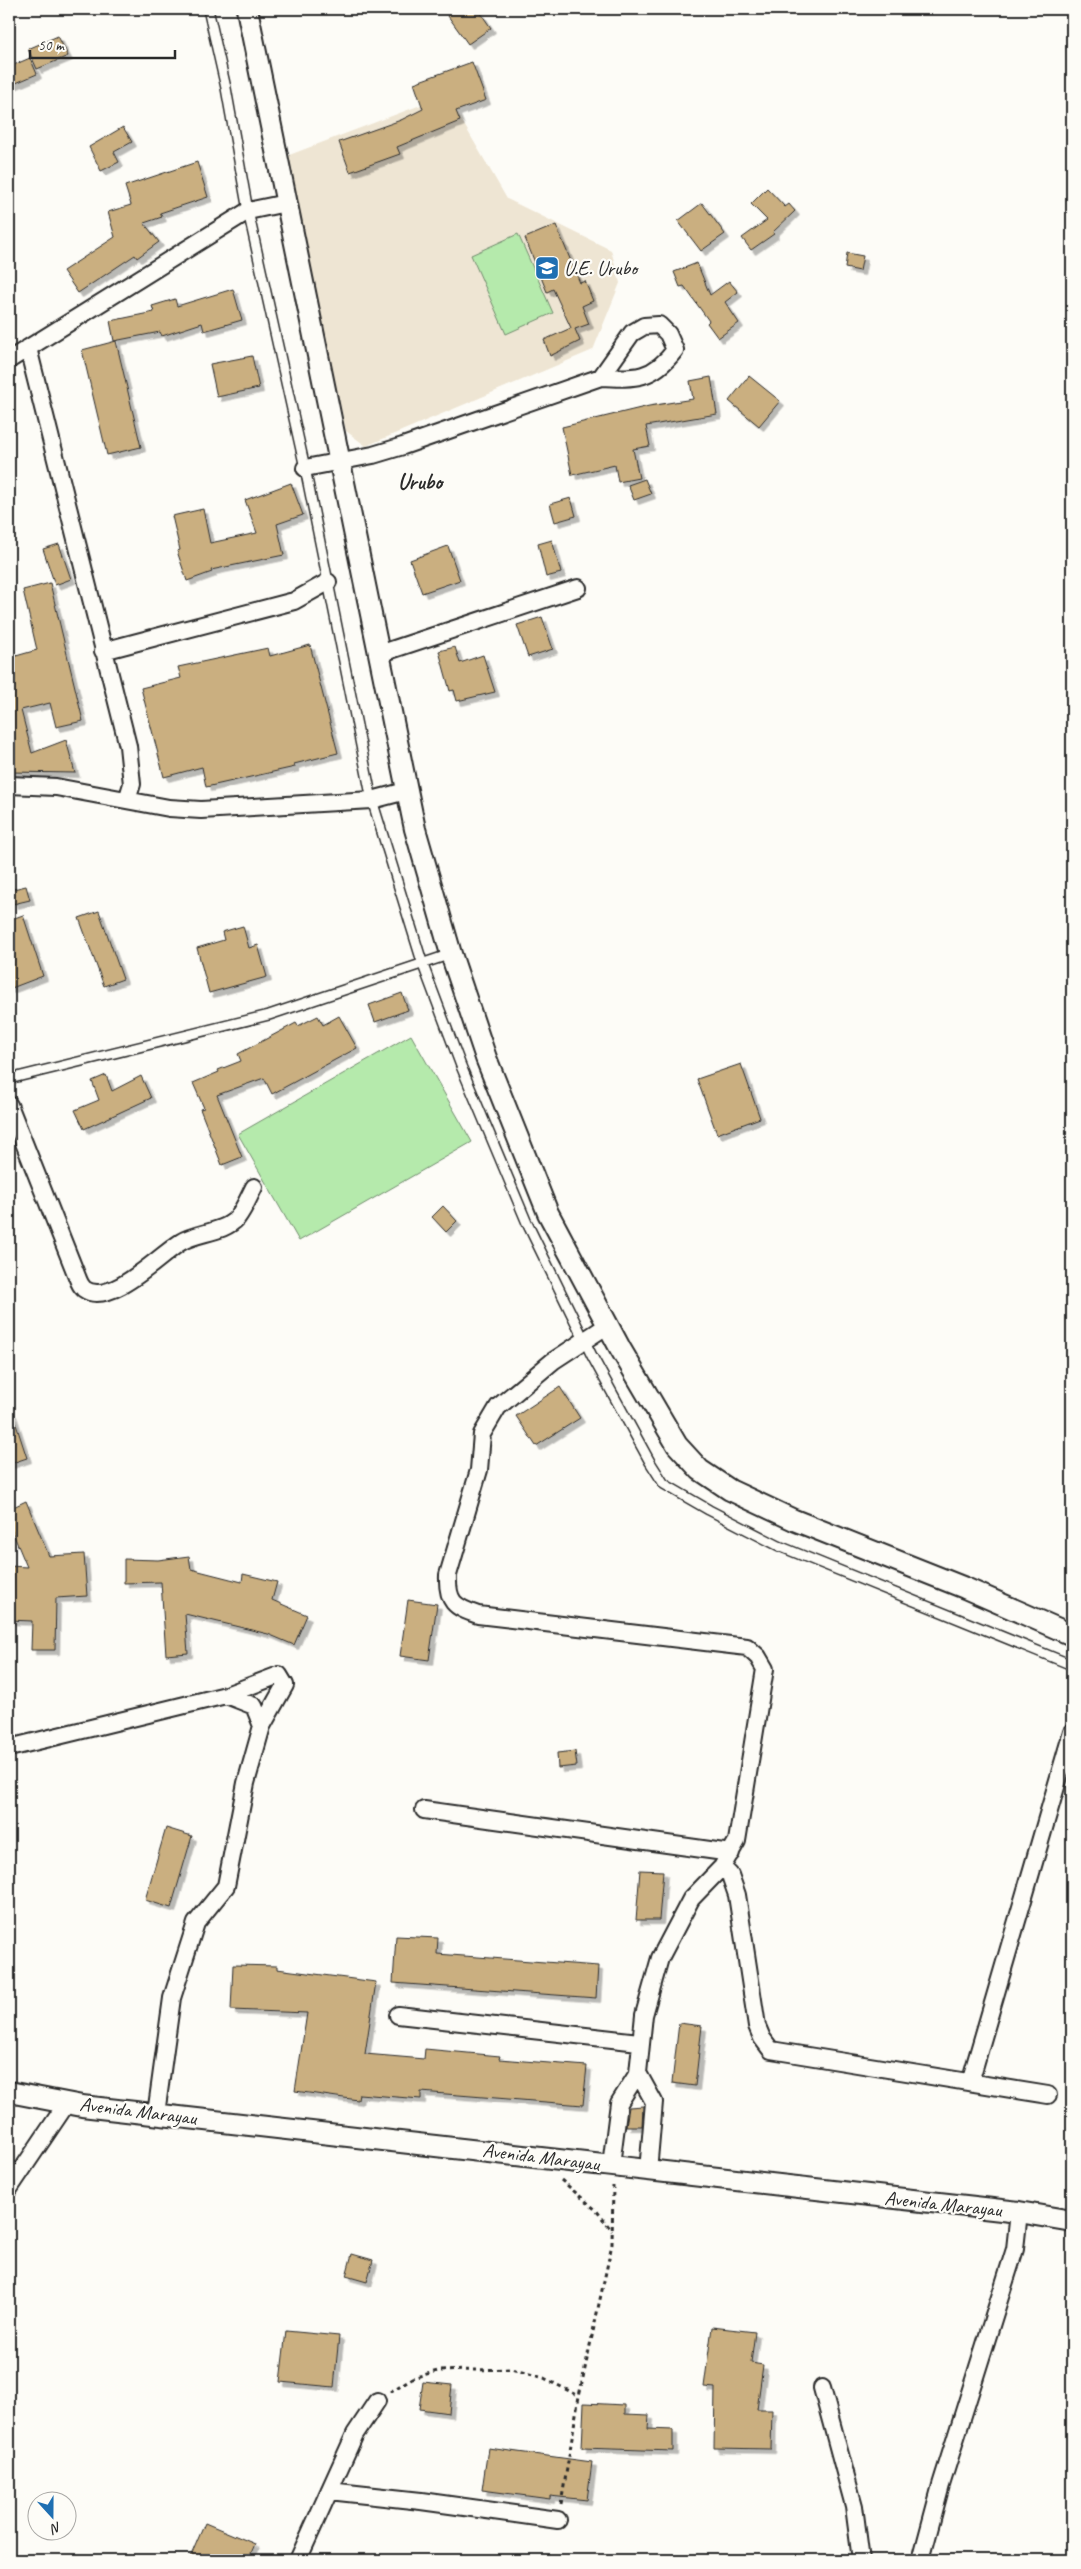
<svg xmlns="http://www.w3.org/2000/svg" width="1081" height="2569" font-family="Caveat,sans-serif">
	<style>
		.built { fill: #eee5d3 }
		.green { fill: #b5eaac; stroke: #708a6c }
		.building { fill: #caaf80; stroke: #2b2b2b; filter: url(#shadow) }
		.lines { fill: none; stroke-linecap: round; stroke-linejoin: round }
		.service-casing { stroke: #2b2b2b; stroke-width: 12 }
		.minor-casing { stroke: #2b2b2b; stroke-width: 20 }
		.tertiary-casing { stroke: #2b2b2b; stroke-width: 24 }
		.path { stroke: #2b2b2b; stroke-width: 3; stroke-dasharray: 4 4; stroke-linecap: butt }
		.service { stroke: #fdfcf7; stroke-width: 9 }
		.minor { stroke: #fdfcf7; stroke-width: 16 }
		.tertiary { stroke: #fdfcf7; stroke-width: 20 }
		.labels { text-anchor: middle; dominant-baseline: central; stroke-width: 4.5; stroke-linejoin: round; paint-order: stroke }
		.poi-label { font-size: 20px; fill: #2b2b2b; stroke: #fdfcf7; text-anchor: start }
		.street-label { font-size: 20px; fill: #2b2b2b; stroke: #fdfcf7 }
		.quarter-label { font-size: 22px; font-weight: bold; fill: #2b2b2b; stroke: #fdfcf7 }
	</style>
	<defs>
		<filter id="shadow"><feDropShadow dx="4.5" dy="4.5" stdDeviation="0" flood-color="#0004"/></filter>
	</defs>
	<rect width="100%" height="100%" fill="#fdfcf7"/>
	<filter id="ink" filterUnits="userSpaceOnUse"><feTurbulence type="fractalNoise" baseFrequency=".02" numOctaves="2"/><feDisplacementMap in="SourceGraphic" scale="10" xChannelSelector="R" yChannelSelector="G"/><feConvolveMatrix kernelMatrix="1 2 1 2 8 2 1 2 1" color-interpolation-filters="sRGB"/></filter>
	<g filter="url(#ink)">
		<path class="built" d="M447,95L507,199L611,250L620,283L593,350L366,446L346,431L284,157Z"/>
		<path class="green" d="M518,234L553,313L506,334L471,255Z
			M411,1035L472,1142L299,1241L238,1134Z"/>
		<path class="building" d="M443,9H478L491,28L468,44Z
			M58,36L68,56L37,69L28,49Z
			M30,58L37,74L9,86V67Z
			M472,62L486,100L456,111L460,121L397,147L400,154L350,172L339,142L401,120L423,109L414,83Z
			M123,127L132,142L114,152L119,162L101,171L89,147Z
			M197,162L208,197L160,213L162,217L144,223L159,242L137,258L135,255L78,293L63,271L115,237L108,212L131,205L125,186Z
			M767,188L785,207L789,204L795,211L773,232L774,234L751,250L742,238L767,220L751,204Z
			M702,203L725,234L701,251L678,221Z
			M556,225L580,283L585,281L593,301L582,306L589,324L575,329L580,341L550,356L544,340L571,328L553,289L547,292L525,238Z
			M847,253L863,256L860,271L845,268Z
			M697,263L710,295L729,281L738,292L725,302L739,323L718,338L707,323L709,321L684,286L680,287L674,272Z
			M233,289L242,320L204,331L202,323L162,336L160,332L114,341L110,321L154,312L152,306L175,299L177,306Z
			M116,341L141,447L107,455L82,350Z
			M252,356L259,388L217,397L210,364Z
			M749,376L780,401L759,426L729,401Z
			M711,377L717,414L646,426L650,446L633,449L639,478L618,482L615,465L572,475L562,427L649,406L693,399L690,381Z
			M645,479L651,494L634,500L628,485Z
			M291,483L303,515L277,524L284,555L211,570L212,572L187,581L177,551L180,550L172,516L203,509L210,543L257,533L245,500Z
			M571,498L576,516L555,522L550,504Z
			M552,540L561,573L546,577L538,544Z
			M59,544L71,579L55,585L43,549Z
			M448,546L460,580L422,593L410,560Z
			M50,583L83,721L56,727L50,703L21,710L32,753L66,740L75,773L9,772V658L37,650L23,590Z
			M542,617L553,649L528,657L517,625Z
			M310,645L338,753L294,764L295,767L206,787L202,767L164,777L141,688L181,678L178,667L268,648L270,656Z
			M455,647L460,663L483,655L495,692L457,701L454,690L450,691L439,651Z
			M26,886L30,900L13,904L9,890Z
			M99,911L123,979L104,986L79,918Z
			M23,915L43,976L9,989V920Z
			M243,926L249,948L258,945L267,977L209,993L197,948L224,940L222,932Z
			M402,993L408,1010L375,1022L369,1005Z
			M318,1016L323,1025L339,1016L357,1048L272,1094L264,1078L217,1095L242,1157L222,1165L200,1109L204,1108L193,1083L219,1072L218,1070L241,1061L238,1054L296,1023L298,1026Z
			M741,1064L760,1118L717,1134L697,1079Z
			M106,1075L112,1091L141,1076L151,1098L84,1129L75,1110L99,1100L92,1081Z
			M443,1206L457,1221L446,1232L432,1217Z
			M560,1387L580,1418L536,1446L516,1416Z
			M9,1412H12L27,1458L9,1464Z
			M26,1501L49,1556L84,1554L87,1596L56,1598L55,1650H31L32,1621L9,1620V1566L27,1567L9,1524V1509Z
			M189,1556L191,1569L242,1582L243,1574L277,1582L272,1600L307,1615L294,1645L268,1634L185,1614L188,1653L166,1655L161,1582L124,1583V1559L158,1560Z
			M408,1600L437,1604L429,1660L400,1656Z
			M575,1751L577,1766L558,1768L557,1753Z
			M166,1828L192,1836L171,1908L145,1900Z
			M640,1870L663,1871L659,1920H636Z
			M396,1936L438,1938L437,1954L598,1966L596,1998L393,1983Z
			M233,1965L277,1966V1969L376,1982L365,2054L424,2059L425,2049L500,2056L499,2059L587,2066L583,2105L421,2092V2099L359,2094L358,2100L295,2091L307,2013L231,2010Z
			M679,2023L702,2026L695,2086L672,2083Z
			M643,2106L642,2126H626L629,2107Z
			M352,2254L373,2260L367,2282L346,2276Z
			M712,2327L755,2332L751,2363L763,2365L757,2410H772L771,2449L714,2448L715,2388L704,2387Z
			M286,2331L339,2336L334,2387L280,2382Z
			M423,2382L452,2385L449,2413L419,2409Z
			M584,2403L625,2405V2414L649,2415L648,2429L673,2430V2451L582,2448Z
			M488,2448L592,2462L587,2500L550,2496V2499L482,2490Z
			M205,2523L255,2544L248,2560H189Z"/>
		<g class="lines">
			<defs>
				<path id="service" d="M208,9L226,88L248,211L305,468L372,800L423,965L461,1066L527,1223L592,1356L650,1462L664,1484L709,1510L779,1546L1072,1665
					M9,1079L269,1015L451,954"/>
				<path id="minor" d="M28,348L128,746L132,784L127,800
					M9,360L248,211L286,203
					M305,468L373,455L403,446L601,377L632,333L644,326L659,325L668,334L675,350C653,379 636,379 601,377
					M103,651L294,601L328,582
					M379,654L578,588
					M9,785L56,787L169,808L201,810L372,800L406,791
					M9,1105L78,1279C79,1282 82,1287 84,1289C110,1308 161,1254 181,1242C197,1232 224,1233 237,1218C244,1209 249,1197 254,1187
					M608,1325L553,1361L498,1407L482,1434L479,1470L448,1575C447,1602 454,1607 478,1615L747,1647L758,1657L765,1669L737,1841L722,1867L691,1899L660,1958L644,2015L638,2073L619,2103L611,2165
					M226,1695L254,1706L262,1726
					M9,1748L226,1695L279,1675L285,1685L262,1726L246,1783L226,1886L196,1923L172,1998L156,2114
					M424,1810L731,1853
					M722,1867L730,1875L737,1895L757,2026L762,2038L771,2050L1048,2095
					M398,2015L639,2042
					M638,2073L654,2102L648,2171
					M970,2082L1072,1732
					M9,2189L67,2103
					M822,2388L854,2506L861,2560
					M329,2491L421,2501L558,2520
					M298,2560L355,2434L377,2401
					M921,2560L941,2485L1015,2249L1019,2212"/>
				<path id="tertiary" d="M247,9L415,829L451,954L486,1058L548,1213L620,1348L677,1445L700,1470L730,1490L794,1520L965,1588L1072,1635
					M9,2092L82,2106L1019,2212L1072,2221"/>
			</defs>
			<use href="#service" class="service-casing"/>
			<use href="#minor" class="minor-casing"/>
			<use href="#tertiary" class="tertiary-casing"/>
			<path class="path" d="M561,2180L596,2210L612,2231
				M390,2392L412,2378L438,2371L511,2369L544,2378L579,2396
				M561,2504L579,2396L612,2244L613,2186"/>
			<use href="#service" class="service"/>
			<use href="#minor" class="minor"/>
			<use href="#tertiary" class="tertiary"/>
		</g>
	</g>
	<defs>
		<symbol id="school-square" viewBox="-11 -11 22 22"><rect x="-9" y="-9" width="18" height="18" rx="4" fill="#1f6fb2" stroke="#fdfcf7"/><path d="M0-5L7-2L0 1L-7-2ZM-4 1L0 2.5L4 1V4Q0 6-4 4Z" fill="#fff"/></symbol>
	</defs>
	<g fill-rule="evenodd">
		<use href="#school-square" x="533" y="254" width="28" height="28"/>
	</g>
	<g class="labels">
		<g class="poi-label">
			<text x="564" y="268">U.E. Urubo</text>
		</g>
		<g class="street-label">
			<text transform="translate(138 2111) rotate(7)">Avenida Marayau</text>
			<text transform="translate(541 2157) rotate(7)">Avenida Marayau</text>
			<text transform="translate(943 2204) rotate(6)">Avenida Marayau</text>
		</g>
		<g class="quarter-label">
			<text x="420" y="482">Urubo</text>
		</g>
	</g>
	<rect width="1081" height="2569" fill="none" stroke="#fdfcf7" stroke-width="30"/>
	<rect x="15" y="15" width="1051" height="2539" fill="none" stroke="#2b2b2b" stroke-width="2" filter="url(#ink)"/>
	<g transform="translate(52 2516) rotate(159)"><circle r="24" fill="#fdfcf7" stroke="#a9a8a5"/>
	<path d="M0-4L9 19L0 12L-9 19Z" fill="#1f6fb2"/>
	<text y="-8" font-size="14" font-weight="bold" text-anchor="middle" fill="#2b2b2b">N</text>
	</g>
	<path d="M30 50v8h145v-8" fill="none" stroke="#2b2b2b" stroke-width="2.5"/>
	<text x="38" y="50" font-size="15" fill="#2b2b2b" stroke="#fdfcf7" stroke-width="4" paint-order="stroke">50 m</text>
</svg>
